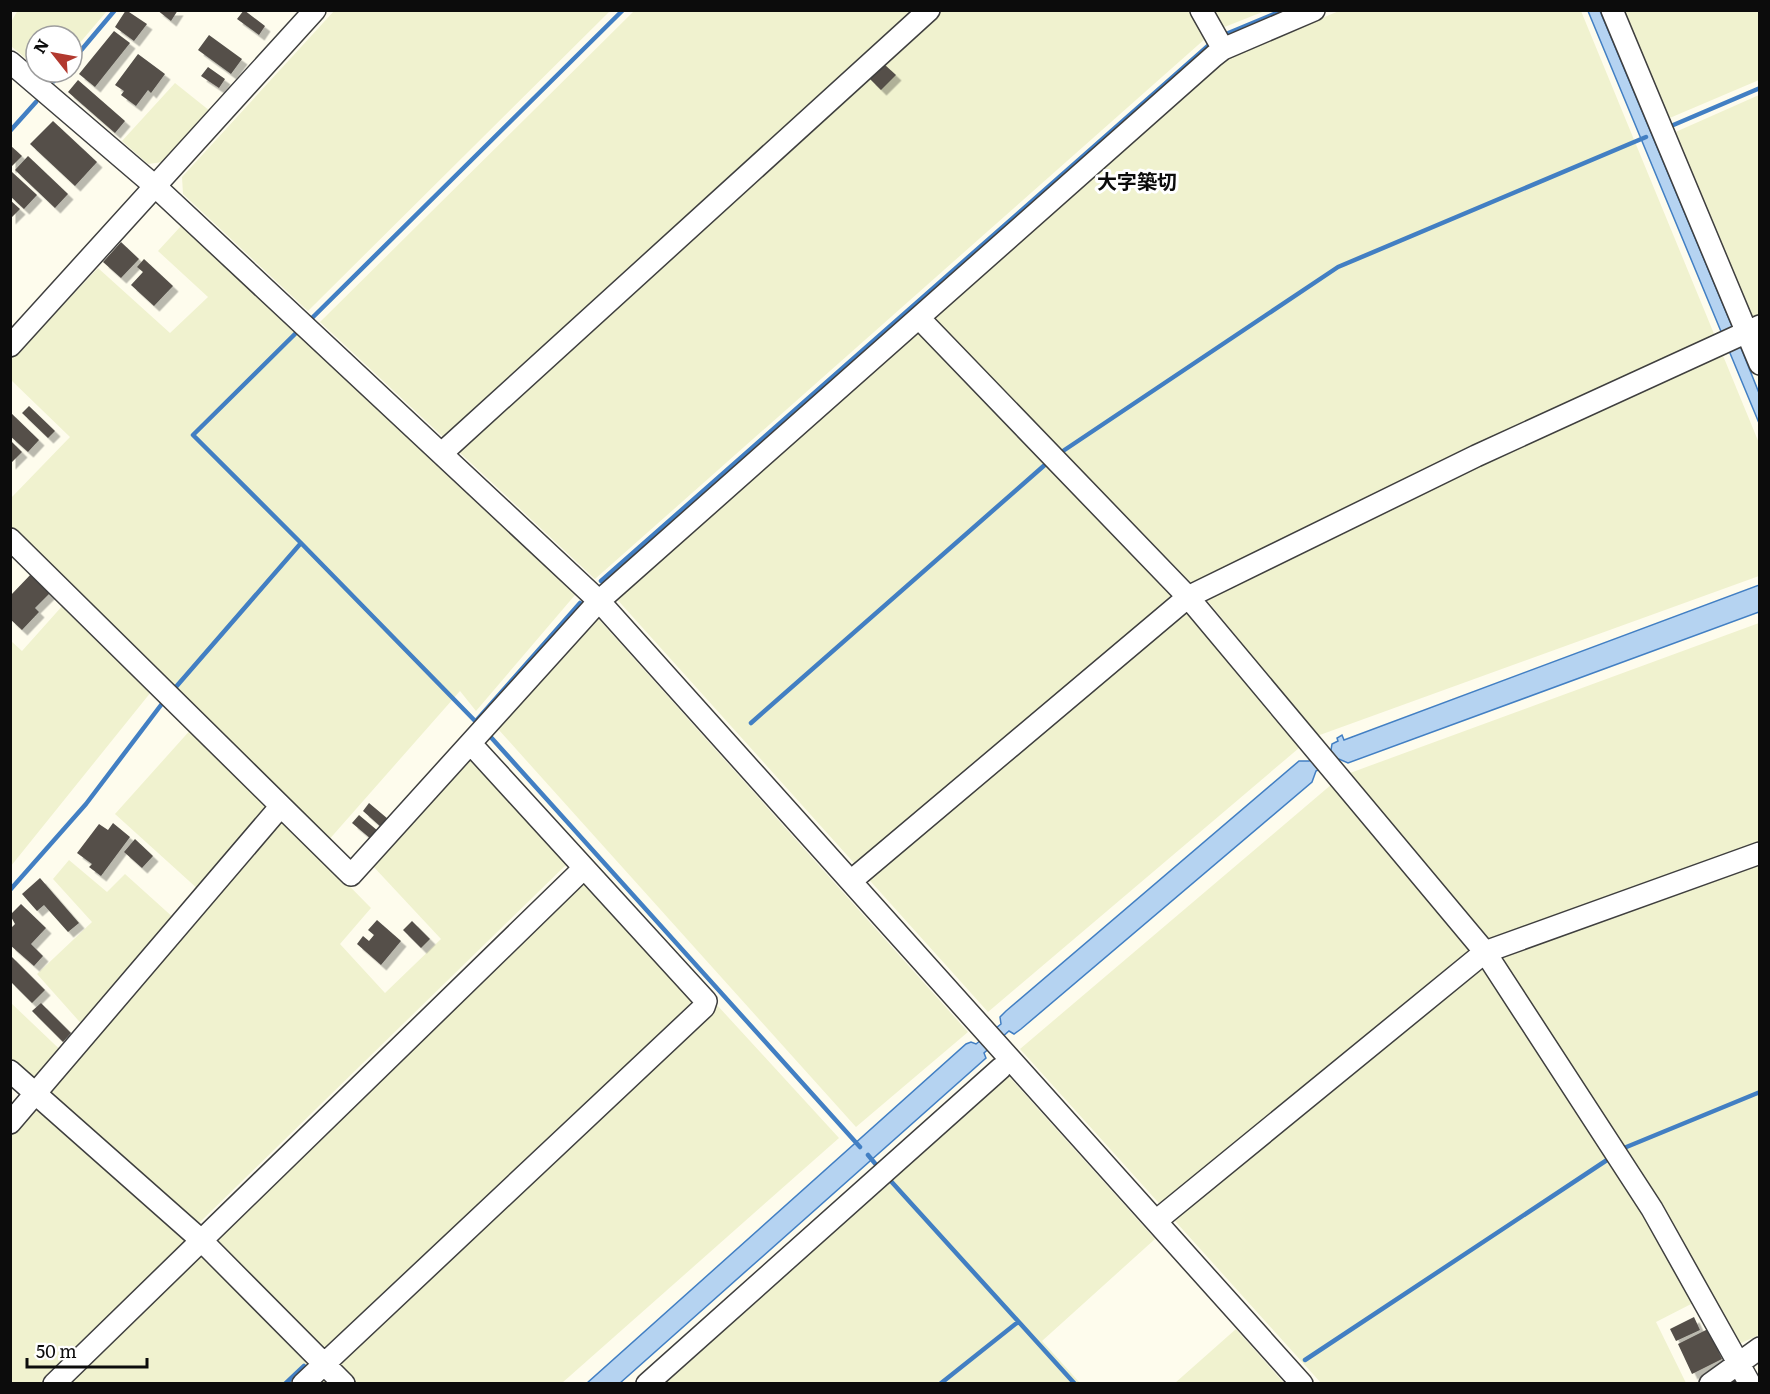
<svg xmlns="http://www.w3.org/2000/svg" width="1770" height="1394" font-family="Literata,'Noto Sans JP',serif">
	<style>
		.farmland { fill: #f0f2cf }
		.water { fill: #b5d3f1; stroke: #427fc3; stroke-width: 1.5 }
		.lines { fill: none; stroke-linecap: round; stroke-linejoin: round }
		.stream { stroke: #427fc3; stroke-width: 4.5 }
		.building { fill: #544f4a; filter: url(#shadow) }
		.minor-casing { stroke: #3f3f3f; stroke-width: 24 }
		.minor { stroke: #fff; stroke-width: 21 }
		.labels { text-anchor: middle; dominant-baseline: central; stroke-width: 6; stroke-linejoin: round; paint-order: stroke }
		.quarter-label { font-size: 20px; font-weight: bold; fill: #0c0c0c; stroke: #fff }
	</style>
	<defs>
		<filter id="shadow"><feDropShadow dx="5.5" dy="5.5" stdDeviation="0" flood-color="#0004"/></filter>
	</defs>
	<rect width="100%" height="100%" fill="#fefced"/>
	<path class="farmland" d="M18,10H107V11L72,52V36H36V67L11,46V22Z
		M1191,10L1206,38L595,579L320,322L634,11Z
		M334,11H610L308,311L183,194L182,177Z
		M1212,11H1265L1222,28Z
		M1339,11H1581L1759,443V576L1317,736L1203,595L931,317L1230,56Z
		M1620,11H1759V80L1665,120Z
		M175,83L210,111L163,162L148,164L122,141Z
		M1759,95V346L1671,134Z
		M181,226L575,595L476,711L460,691L327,842L11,529V498L70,437L11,380L10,361L98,268L170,333L208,297L158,251Z
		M918,330L1173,595L1299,748L988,1012L614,596Z
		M64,604L151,692L11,866V641L22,651Z
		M596,616L968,1032L856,1127L498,729Z
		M1759,623V1335L1739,1344L1496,954L1350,773Z
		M193,727L371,908L340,944L385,993L441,939L371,864L472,755L569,862L197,1225L11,1059L10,1002L72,1061L94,1038L37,974L92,922L53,879L69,860L107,892L125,874L186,929L210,900L115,814Z
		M1332,784L1472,948L1645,1210L1695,1302L1656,1322L1686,1383H1321L1020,1049Z
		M582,879L698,1001L717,1005L839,1138L562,1383H356L211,1237Z
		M1004,1071L1155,1239L1042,1341L1080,1383L659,1384Z
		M39,1103L192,1240L45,1383H11L10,1135Z
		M200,1249L332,1384H62Z
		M1236,1329L1284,1383H1175Z"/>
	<path class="water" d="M1588,11H1600L1739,343L1759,393V423Z
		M1759,585V612L1348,763L1339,759L1316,771L1312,782L1021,1029L1014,1034L1009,1031L984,1053L986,1058L620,1383L586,1384L966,1044L971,1042L976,1044L1001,1024L1000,1017L1006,1011L1299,761H1309L1331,750L1332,744L1338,741L1337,738L1342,735L1344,740Z"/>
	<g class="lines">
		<path class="stream" d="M1226,34L1284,10
			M72,61L115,10
			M54,81L62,72
			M1671,126L1760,88
			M10,131L36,102
			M308,322L623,10
			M299,330L193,435L301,543
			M1060,453L1338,267L1646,137
			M601,581L1209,45
			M175,688L301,543L480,726
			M476,721L580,603
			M751,723L1047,463
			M488,734L860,1147
			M10,890L86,804L161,705
			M1624,1148L1760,1092
			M868,1155L878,1167
			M889,1179L1075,1384
			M1305,1360L1610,1158
			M285,1384L304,1366
			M940,1384L1018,1322"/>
	</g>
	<path class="building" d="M126,10L147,24L134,41L115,27Z
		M157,10H178L171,21Z
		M244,10L265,26L259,35L237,19Z
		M114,31L130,43L95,87L79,74Z
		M209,35L242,59L231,74L198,50Z
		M138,54L165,74L151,93L148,90L136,106L121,95L124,91L115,85Z
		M885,65L896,75L881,90L870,79Z
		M208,67L225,79L219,88L201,76Z
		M78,80L125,121L115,133L68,92Z
		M53,121L97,162L75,186L30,144Z
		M10,145L22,156L10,168Z
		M28,156L68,194L55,208L15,170Z
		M12,172L37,195L24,209L10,196Z
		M10,200L20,209L10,219Z
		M121,242L139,259L121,278L103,262Z
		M144,259L173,286L154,306L131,285L143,272L137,267Z
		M29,406L55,431L48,438L22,413Z
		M10,412L39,440L28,452L10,436Z
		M10,440L22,452L10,464Z
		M33,572L52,591L35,608L39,612L22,630L10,619V596Z
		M369,803L388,819L381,827L363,811Z
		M359,815L378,831L371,839L352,823Z
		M113,823L130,837L101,876L89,867L92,864L77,853L99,824L108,830Z
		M135,839L153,856L142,868L124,852Z
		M40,878L79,923L68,932L44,905L37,911L22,894Z
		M21,904L46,928L31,944L43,956L34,966L10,945V929L15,924L10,915Z
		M377,920L401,941L381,965L357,944L363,936L369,941L374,935L368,930Z
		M412,921L430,939L421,948L403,930Z
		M10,955L45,990L32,1003L10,981Z
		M41,1003L71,1033L63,1042L32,1011Z
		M1694,1317L1700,1330L1676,1341L1670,1329Z
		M1708,1329L1722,1359L1692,1374L1678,1344Z"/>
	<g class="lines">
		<defs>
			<path id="minor" d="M1201,10L1223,49
				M1612,10L1760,364
				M10,62L156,187L599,601L1302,1384
				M919,318L1188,597L1485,952L1652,1209L1750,1384
				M10,346L315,10
				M442,453L929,10
				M10,539L351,875L599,601L1214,56L1223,49L1314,10
				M851,881L1188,597L1476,456L1760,326
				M10,1071L201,1240L344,1384
				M10,1123L280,807
				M1156,1221L1485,952L1760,853
				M54,1384L583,869
				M303,1384L704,1007L706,1001L471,744
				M647,1384L1001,1068
				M1710,1384L1760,1348"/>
		</defs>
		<use href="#minor" class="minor-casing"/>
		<use href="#minor" class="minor"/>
	</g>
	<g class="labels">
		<g class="quarter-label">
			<text x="1137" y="180">大字築切</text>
		</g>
	</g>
	<rect width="1770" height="1394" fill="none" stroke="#0c0c0c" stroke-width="24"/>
	<g transform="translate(54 54) rotate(301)"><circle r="28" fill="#ffffff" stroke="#9e9e9e" stroke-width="1.5"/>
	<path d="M0-4.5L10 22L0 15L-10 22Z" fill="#b2392f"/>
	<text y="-9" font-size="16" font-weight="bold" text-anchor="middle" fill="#0c0c0c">N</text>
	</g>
	<path d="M27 1358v9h120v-9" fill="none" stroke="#0c0c0c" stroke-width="3"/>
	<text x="36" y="1358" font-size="18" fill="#0c0c0c" stroke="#ffffff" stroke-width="4.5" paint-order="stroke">50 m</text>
</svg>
